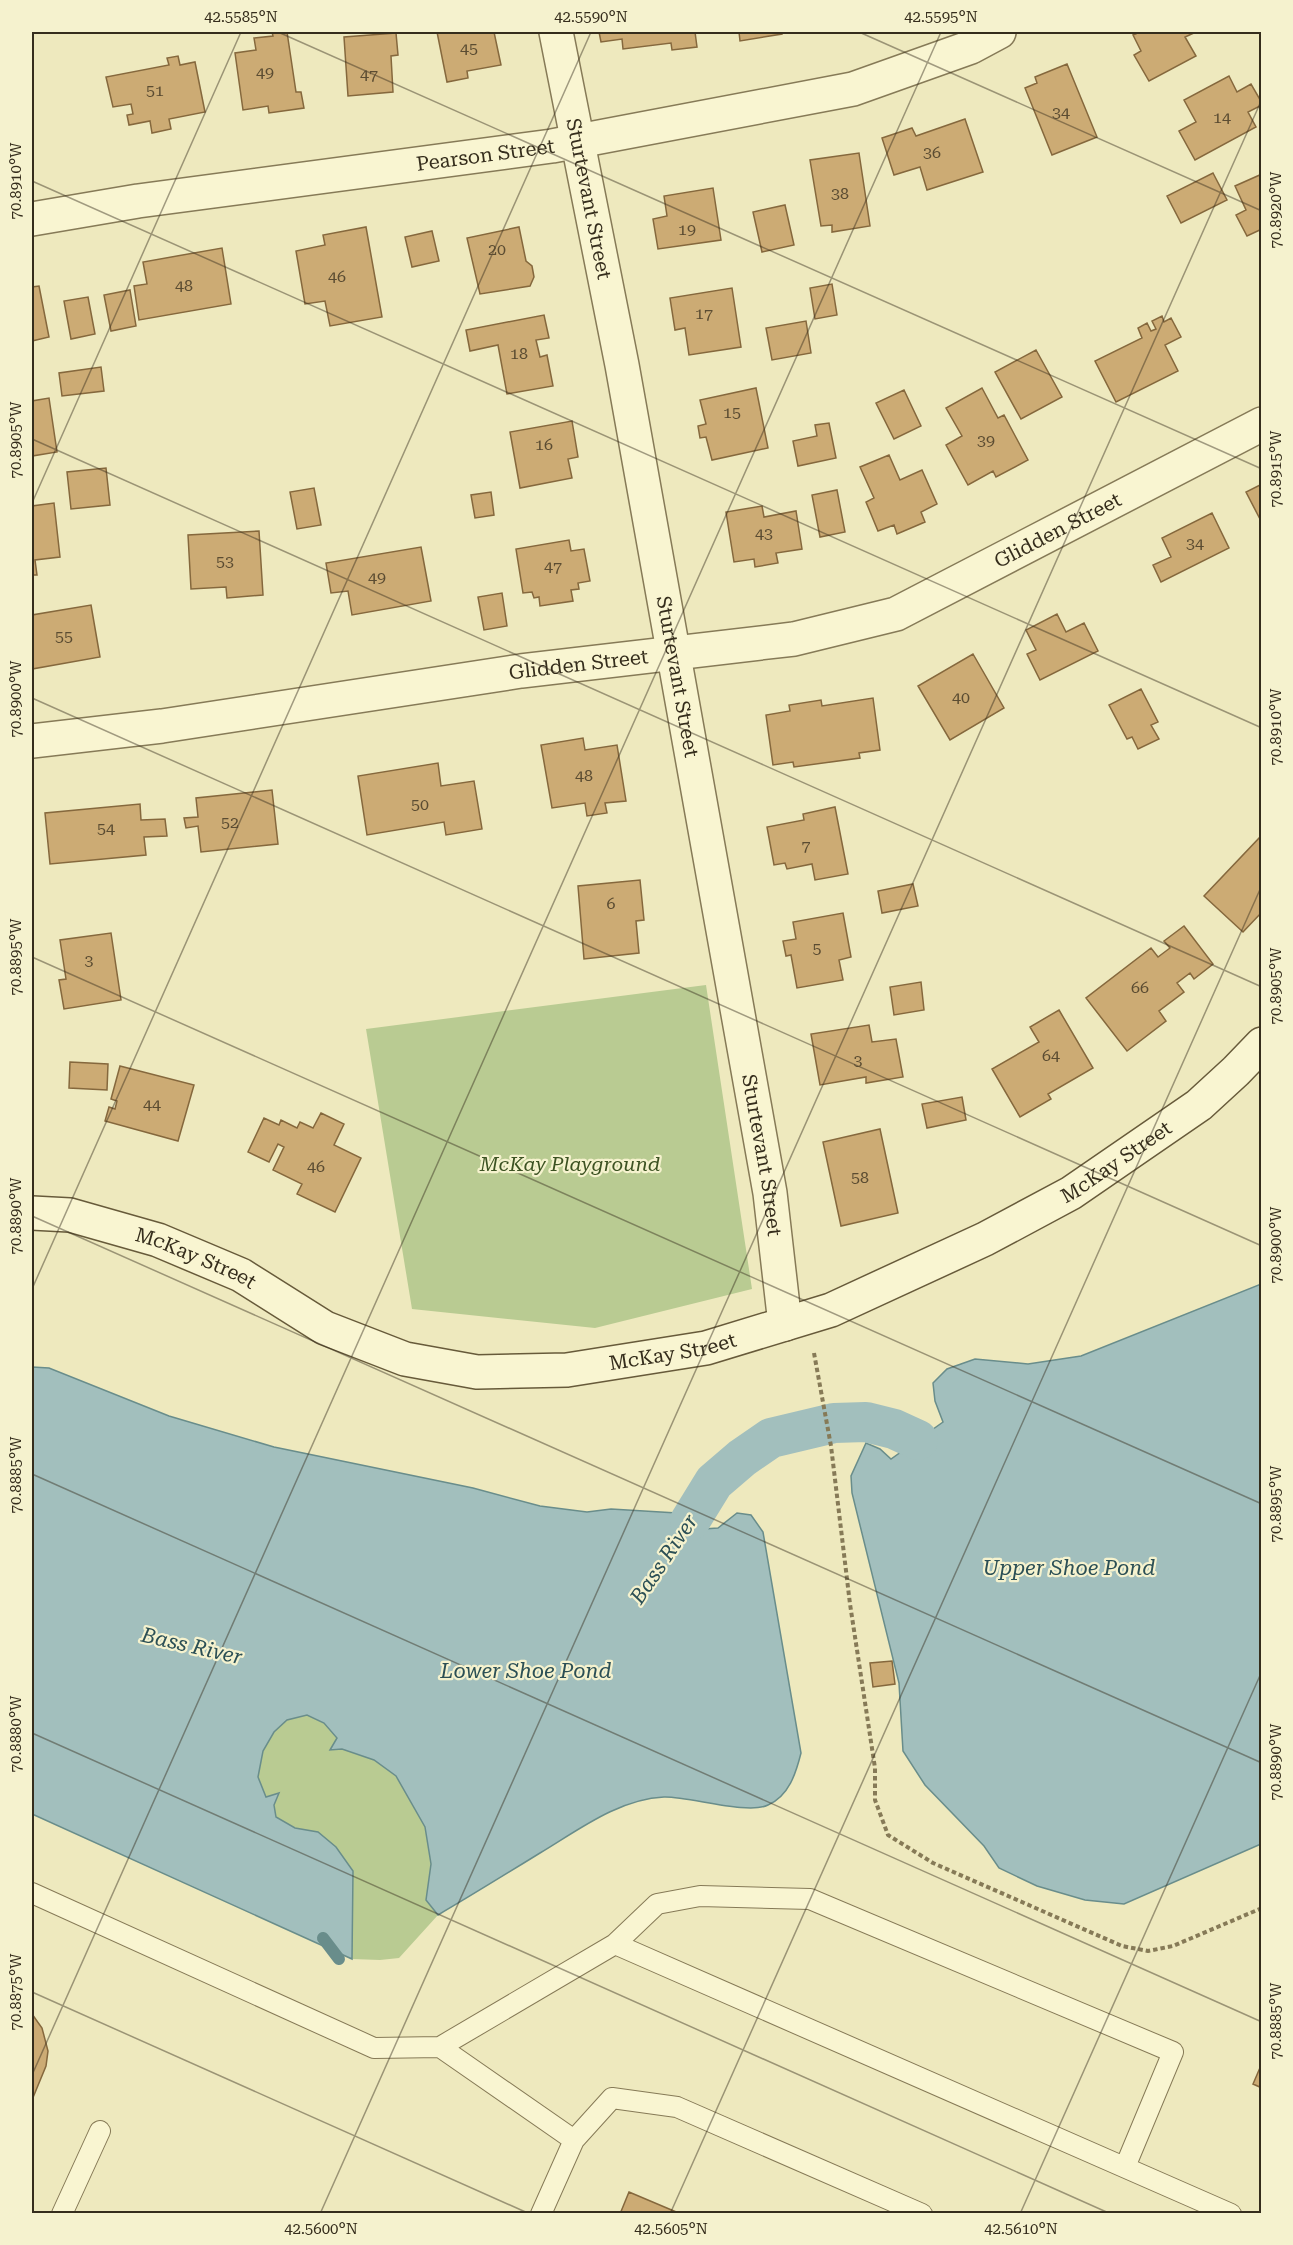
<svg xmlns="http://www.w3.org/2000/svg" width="1293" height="2245" font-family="'Roboto Serif',serif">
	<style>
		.green { fill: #b9cb92 }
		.water { fill: #a2bfbd; stroke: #698d8b; stroke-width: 1.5 }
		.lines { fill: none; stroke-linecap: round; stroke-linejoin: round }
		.stream { stroke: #698d8b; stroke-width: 12 }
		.canal { stroke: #a2bfbd; stroke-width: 40 }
		.building { fill: #ccab74; stroke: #85683d; stroke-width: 1.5 }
		.lane-casing { stroke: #867a57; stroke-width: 22 }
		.street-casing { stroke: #867a57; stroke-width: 36 }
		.secondary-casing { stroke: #675a3a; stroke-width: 36 }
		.path { stroke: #867a57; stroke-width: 4; stroke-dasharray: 4.5 3; stroke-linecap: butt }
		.lane { stroke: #f9f5d1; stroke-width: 20 }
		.street { stroke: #f9f5d1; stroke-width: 33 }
		.secondary { stroke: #f9f5d1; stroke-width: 33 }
		.ticks { fill: none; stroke: #352d1c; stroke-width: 1.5; stroke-opacity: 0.45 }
		.labels { text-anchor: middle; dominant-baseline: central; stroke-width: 4.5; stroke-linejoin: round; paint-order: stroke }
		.number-label { font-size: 16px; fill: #5b4c32 }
		.street-label { font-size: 20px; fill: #352d1c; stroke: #f5f2ce }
		.park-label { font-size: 20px; font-style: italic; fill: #3c5222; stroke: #f5f2ce }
		.water-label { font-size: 21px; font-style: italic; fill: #2b4f55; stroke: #f5f2ce }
		.neatline { fill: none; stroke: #352d1c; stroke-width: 2 }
		.ticks-label { font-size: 15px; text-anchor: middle; fill: #352d1c }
	</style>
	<rect width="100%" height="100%" fill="#eee9be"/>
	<path class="green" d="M706,985L752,1289L595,1328L412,1309L366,1029Z
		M307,1715L324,1723L337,1738L331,1750L342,1749L374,1760L396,1776L425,1827L431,1864L426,1900L438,1915L399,1958L380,1960L352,1959L351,1927L318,1832L295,1828L276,1817L274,1805L278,1793L266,1798L258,1777L263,1751L274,1732L287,1720Z"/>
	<path class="water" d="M1261,1284V1844L1124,1904L1085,1900L1037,1886L999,1868L984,1846L925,1785L903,1751L899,1683L852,1493L851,1476L866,1443L880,1449L891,1459L943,1422L935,1401L933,1383L947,1369L975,1359L1028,1364L1081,1356Z
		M32,1367L49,1368L169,1416L274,1447L473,1488L540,1506L587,1512L611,1509L677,1513L703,1529L718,1528L737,1513L751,1515L763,1532L801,1753C796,1773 789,1796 768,1805C748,1815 688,1796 664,1797C618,1799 577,1831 540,1853C506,1874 472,1895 438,1915L426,1900L431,1864L425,1827L396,1776L374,1760L342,1749L330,1750L337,1738L324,1723L307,1715L287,1720L274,1732L263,1751L258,1777L266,1797L279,1793L274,1805L276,1817L295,1828L318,1832L336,1847L353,1871L352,1959L32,1814Z"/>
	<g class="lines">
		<path class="stream" d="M323,1938L339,1959"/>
		<path class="canal" d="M690,1521L714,1482L742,1458L771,1438L834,1423L866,1422L894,1429L918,1440"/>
	</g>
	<path class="building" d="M272,32H287L296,92H301L304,108L269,113L268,106L243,110L235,53L256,50L254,38L273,36Z
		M437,32H494L501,65L467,71L468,78L447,82Z
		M599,32H695L697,47L672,50L671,43L623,49L622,39L601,42Z
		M739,32H782V34L740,41Z
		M1140,32H1196L1185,37L1196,56L1149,81L1134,55L1141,51L1133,35Z
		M396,33L398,55L391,56L393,92L348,96L344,37Z
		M178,56L180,65L195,62L205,112L169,119L171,129L152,133L150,121L129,125L127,115L133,114L131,104L113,107L106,77L169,65L167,58Z
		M1067,64L1097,137L1052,155L1025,88L1037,83L1035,77Z
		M1229,76L1237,92L1251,84L1262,103V105L1248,112L1256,127L1195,160L1179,131L1196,122L1184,100Z
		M965,119L983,172L927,190L920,167L894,175L882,138L912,128L916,136Z
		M859,153L870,226L832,232V225L821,226L810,160Z
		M1213,173L1227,200L1181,223L1167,196Z
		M1262,174V229L1247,236L1236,215L1246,210L1235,186Z
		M713,188L721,240L658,249L653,219L667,216L664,196Z
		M785,205L794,245L762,252L753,212Z
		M366,227L382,317L330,326L325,301L305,304L296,251L325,245L323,235Z
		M519,227L526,261L532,266L534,277L530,286L480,294L467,238Z
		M432,231L439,261L412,267L405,237Z
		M222,248L231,304L139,320L134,286L147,284L143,262Z
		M832,284L837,315L815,319L810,288Z
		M39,286L49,337L32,341V287Z
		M732,288L741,347L689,355L685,328L675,330L670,298Z
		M130,290L136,326L111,331L104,295Z
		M88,297L95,334L71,339L64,301Z
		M544,315L549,338L536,340L540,357L547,355L553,386L507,394L498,345L470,351L466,330Z
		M1162,316L1164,322L1171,318L1181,337L1165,345L1178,371L1116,402L1095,361L1142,338L1138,328L1147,323L1151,331L1156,329L1152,321Z
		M806,321L811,353L772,360L766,328Z
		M1036,350L1062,397L1021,419L995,372Z
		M101,367L104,391L62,396L59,373Z
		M756,388L768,448L712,460L706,437L700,438L698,426L706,424L700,400Z
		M982,388L998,418L1004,415L1028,460L996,477L993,471L968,485L946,445L962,436L946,408Z
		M904,390L921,426L894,439L876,403Z
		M49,398L57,452L32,456V401Z
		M572,421L578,457L568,459L572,478L520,488L510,432Z
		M829,423L836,458L798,466L793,441L817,436L815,425Z
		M889,455L900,480L922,470L937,504L921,512L925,522L897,534L894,525L878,531L866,502L874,498L860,467Z
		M106,468L110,505L71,509L67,472Z
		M1262,484V523L1246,492Z
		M314,488L321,525L297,529L290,492Z
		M837,490L845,532L820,537L812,495Z
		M491,492L494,515L475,518L471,495Z
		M54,503L60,557L35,560L37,575H32V506Z
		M762,506L764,517L796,511L802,549L776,553L778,563L755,567L754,559L734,562L726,512Z
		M1212,513L1229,548L1161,582L1153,565L1171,557L1162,538Z
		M259,531L263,595L227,598L226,587L191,589L188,535Z
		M569,540L571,551L584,549L590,581L578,583L579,589L571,590L573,601L540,606L539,597L534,598L532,592L523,593L516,549Z
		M421,547L431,601L352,615L348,591L331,593L326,563Z
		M502,593L507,626L484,630L478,597Z
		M91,605L100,657L32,669V615Z
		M1057,614L1066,632L1084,623L1098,651L1040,680L1027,654L1036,650L1026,630Z
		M973,654L1004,708L950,740L918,686Z
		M1141,689L1158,722L1151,725L1159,739L1138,749L1132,737L1127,739L1109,705Z
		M873,698L880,750L859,753L860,758L794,767L793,762L773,765L766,715L790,711L789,705L821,700L822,706Z
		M583,738L585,750L617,745L626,801L605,803L607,813L587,816L585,803L552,808L541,745Z
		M438,763L441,786L474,781L482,829L446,835L444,822L367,835L358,776Z
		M272,790L278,844L201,852L198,826L186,828L184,818L198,817L196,798Z
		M140,804L141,820L165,819L167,836L144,837L146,855L50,864L45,813Z
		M835,807L848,874L815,880L812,864L787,869L785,863L774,865L767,827L804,820L803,814Z
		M1262,835V912L1243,932L1204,896Z
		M640,880L644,920L636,921L639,953L584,959L578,886Z
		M913,884L918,906L882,913L878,891Z
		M843,913L851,957L839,960L843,980L797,988L791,955L786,956L783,941L796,939L793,922Z
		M1184,926L1213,964L1194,979L1190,973L1177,983L1184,992L1159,1011L1166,1021L1127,1051L1086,998L1151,948L1158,957L1170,948L1164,941Z
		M111,933L121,1000L64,1009L59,980L66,979L60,940Z
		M921,982L924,1010L894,1015L890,987Z
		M1059,1010L1093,1068L1048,1094L1051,1099L1020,1117L992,1069L1039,1042L1030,1027Z
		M869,1025L872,1042L896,1039L903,1077L866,1083V1077L820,1085L811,1034Z
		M70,1062L108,1064L107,1090L69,1088Z
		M120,1066L194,1085L178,1141L105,1121L109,1107L115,1109L117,1101L111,1099Z
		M962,1097L966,1120L927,1128L922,1104Z
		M321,1113L344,1124L334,1145L361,1158L335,1212L297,1194L302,1184L273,1170L284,1147L278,1144L269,1162L248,1152L264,1118L279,1125L281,1120L297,1128L300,1122L313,1128Z
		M880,1129L898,1213L841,1226L823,1142Z
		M892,1661L895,1684L873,1687L870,1663Z
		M32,2014L42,2028L48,2051L46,2066L32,2100Z
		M32,2014L42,2028L48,2051L46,2066L32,2100Z
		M1262,2063V2088L1253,2084Z
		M629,2192L681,2214H620Z"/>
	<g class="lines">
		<defs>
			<path id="lane" d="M32,1893L374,2048L440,2047L615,1944L1231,2214
				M615,1944L657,1904L700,1896L810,1899L1173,2052L1125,2167
				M440,2047L574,2140
				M62,2214L100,2131
				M541,2214L574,2140L612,2098L677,2107L922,2214"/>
			<g id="street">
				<path id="s1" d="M556,32L622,365L770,1193L785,1324"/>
				<path id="s2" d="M32,219L138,201L552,146L853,89L971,47L999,32"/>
				<path id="s3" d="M32,741L162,726L521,671L794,639L896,614L1262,424"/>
			</g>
			<g id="secondary">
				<path id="s4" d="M32,1213L70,1215L158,1240L241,1275L325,1328L405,1359L477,1372L567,1370L706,1348L831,1310L985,1239L1071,1193L1199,1105L1236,1071L1262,1044"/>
			</g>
		</defs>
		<use href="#lane" class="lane-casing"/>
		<use href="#street" class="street-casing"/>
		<use href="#secondary" class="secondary-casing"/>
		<path class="path" d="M814,1353L831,1446L850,1604L875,1768V1800L888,1835L933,1863L1122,1946L1148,1951L1173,1946L1262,1908"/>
		<use href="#lane" class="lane"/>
		<use href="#street" class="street"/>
		<use href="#secondary" class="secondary"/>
	</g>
	<path class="ticks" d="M278,32L1262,469M859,32L1262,211M32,181L1262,728M32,439L1262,987M32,503L241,32M32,698L1262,1246M32,957L1262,1504M32,1216L1262,1763M32,1289L591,32M32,1474L1262,2022M32,1733L1111,2214M32,1992L530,2214M32,2075L941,32M320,2214L1262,99M670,2214L1262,885M1020,2214L1262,1671"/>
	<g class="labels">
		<g class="number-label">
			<text x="469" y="48">45</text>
			<text x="265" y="72">49</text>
			<text x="369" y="74">47</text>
			<text x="155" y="90">51</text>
			<text x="1061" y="112">34</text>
			<text x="1222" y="117">14</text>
			<text x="932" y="152">36</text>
			<text x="840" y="193">38</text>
			<text x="687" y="229">19</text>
			<text x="497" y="249">20</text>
			<text x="337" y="276">46</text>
			<text x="184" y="285">48</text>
			<text x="704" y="313">17</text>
			<text x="519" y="353">18</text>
			<text x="732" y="412">15</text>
			<text x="986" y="440">39</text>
			<text x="544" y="444">16</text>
			<text x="764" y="533">43</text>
			<text x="1195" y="543">34</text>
			<text x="225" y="561">53</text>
			<text x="553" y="566">47</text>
			<text x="377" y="577">49</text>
			<text x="64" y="636">55</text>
			<text x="961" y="697">40</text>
			<text x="584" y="775">48</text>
			<text x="420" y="804">50</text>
			<text x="230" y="822">52</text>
			<text x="106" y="828">54</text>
			<text x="806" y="845">7</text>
			<text x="611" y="903">6</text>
			<text x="817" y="948">5</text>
			<text x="89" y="960">3</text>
			<text x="1140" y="987">66</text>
			<text x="1051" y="1055">64</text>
			<text x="858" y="1060">3</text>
			<text x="152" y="1104">44</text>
			<text x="316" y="1166">46</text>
			<text x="860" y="1177">58</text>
		</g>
		<g class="street-label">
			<text stroke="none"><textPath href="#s2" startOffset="458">Pearson Street</textPath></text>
			<text stroke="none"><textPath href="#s1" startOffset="170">Sturtevant Street</textPath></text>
			<text stroke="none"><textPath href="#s3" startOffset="1056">Glidden Street</textPath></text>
			<text stroke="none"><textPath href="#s3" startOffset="552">Glidden Street</textPath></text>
			<text stroke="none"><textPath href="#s1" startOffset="656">Sturtevant Street</textPath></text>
			<text stroke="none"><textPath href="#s1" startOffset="1142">Sturtevant Street</textPath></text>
			<text stroke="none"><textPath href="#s4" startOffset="1161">McKay Street</textPath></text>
			<text stroke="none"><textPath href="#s4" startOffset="171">McKay Street</textPath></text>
			<text stroke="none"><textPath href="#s4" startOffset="675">McKay Street</textPath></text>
		</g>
		<g class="park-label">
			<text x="570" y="1164">McKay Playground</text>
		</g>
		<g class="water-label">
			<text transform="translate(664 1559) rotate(-56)">Bass River</text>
			<text x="1069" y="1568">Upper Shoe Pond</text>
			<text transform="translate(192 1646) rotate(13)">Bass River</text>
			<text x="526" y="1671">Lower Shoe Pond</text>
		</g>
	</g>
	<rect width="1293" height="2245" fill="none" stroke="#f5f2ce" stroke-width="66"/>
	<rect x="33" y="33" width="1227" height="2179" class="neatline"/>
	<g class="ticks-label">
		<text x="241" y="22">42.5585°N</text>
		<text x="591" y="22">42.5590°N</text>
		<text x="941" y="22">42.5595°N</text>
		<text transform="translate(16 181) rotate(-90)" y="5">70.8910°W</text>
		<text transform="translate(1276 210) rotate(-90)" y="5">70.8920°W</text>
		<text transform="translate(16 440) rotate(-90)" y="5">70.8905°W</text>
		<text transform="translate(1276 469) rotate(-90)" y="5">70.8915°W</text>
		<text transform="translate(16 699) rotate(-90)" y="5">70.8900°W</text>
		<text transform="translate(1276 727) rotate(-90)" y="5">70.8910°W</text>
		<text transform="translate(16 957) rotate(-90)" y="5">70.8895°W</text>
		<text transform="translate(1276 986) rotate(-90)" y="5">70.8905°W</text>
		<text transform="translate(16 1216) rotate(-90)" y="5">70.8890°W</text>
		<text transform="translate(1276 1245) rotate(-90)" y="5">70.8900°W</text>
		<text transform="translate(16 1475) rotate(-90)" y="5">70.8885°W</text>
		<text transform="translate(1276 1504) rotate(-90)" y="5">70.8895°W</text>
		<text transform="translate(16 1734) rotate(-90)" y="5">70.8880°W</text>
		<text transform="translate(1276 1762) rotate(-90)" y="5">70.8890°W</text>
		<text transform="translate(16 1992) rotate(-90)" y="5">70.8875°W</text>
		<text transform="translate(1276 2021) rotate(-90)" y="5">70.8885°W</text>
		<text x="321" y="2234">42.5600°N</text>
		<text x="671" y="2234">42.5605°N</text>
		<text x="1021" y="2234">42.5610°N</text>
	</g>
</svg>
